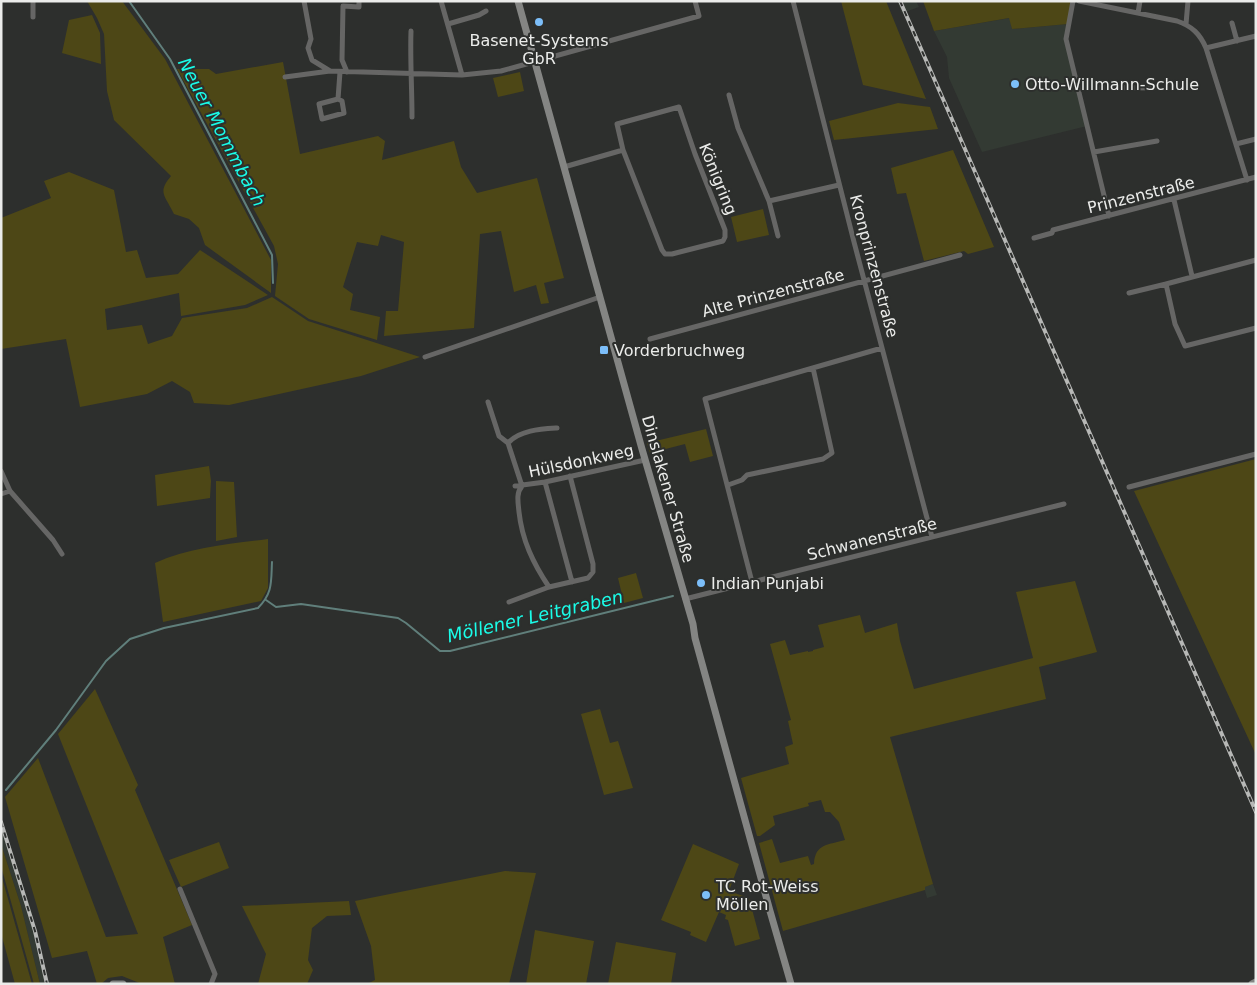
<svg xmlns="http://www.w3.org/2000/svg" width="1257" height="985" font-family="'DejaVu Sans',sans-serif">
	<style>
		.built { fill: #333a33 }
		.green { fill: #4d4716 }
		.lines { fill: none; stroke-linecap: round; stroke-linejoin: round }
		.stream { stroke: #607f7b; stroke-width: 2 }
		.street { stroke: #666665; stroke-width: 5 }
		.secondary { stroke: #848583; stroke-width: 7 }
		.rail-casing { stroke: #b7b8b6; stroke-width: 4 }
		.rail { stroke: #2d2f2d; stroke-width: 2; stroke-dasharray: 5.5; stroke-linecap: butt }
		.poi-dot { fill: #7cbef9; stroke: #2d2f2d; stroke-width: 2 }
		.labels { text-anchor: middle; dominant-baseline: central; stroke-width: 4; stroke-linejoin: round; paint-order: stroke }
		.poi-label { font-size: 16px; fill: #ebecea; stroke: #2d2f2d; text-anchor: start }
		.street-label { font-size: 16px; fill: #ebecea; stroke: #2d2f2d }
		.water-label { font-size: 18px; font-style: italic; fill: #1afce8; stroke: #2d2f2d }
	</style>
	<rect width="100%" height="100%" fill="#2d2f2d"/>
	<path class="built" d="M897,1H916L919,7L902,13Z
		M1010,18L1012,29L1068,24L1066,40L1087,126L982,152L949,78L947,57L934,31Z
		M1,818L31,910L49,984H40L21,906L1,844Z
		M933,884L937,895L927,898L924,887Z"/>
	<path class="green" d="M87,1H122L165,59L271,260V293L205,245L199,228L189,219L174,214C165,195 157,193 171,176L114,120L107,91L104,34L97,18Z
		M841,1H886L926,99L863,85Z
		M923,1H1073L1068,24L1012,29L1009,18L934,31Z
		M92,15L100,33L101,64L62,53L69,20Z
		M283,62L300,154L378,136L385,141L382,160L454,141L461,167L477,193L537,178L564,278L544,283L549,303L541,304L536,285L514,292L501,231L480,234L474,328L384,336L386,311H398L404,242L381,235L378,246L357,242L343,287L353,294L350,310L380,317L377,340L309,319L275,296L278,264L274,246L177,69H209L216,74Z
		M520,72L524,91L498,97L493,78Z
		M898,103L930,107L938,129L834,140L829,121Z
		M953,150L994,247L968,254L964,251L924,261L906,193L897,194L891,168Z
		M69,172L114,190L126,252L137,250L146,278L178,274L200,250L268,295L245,305L181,316L179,293L105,309L107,330L142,325L148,344L172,336L182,318L247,308L272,297L308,321L420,357L361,376L229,405L194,403L190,392L172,381L147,394L80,407L66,339L1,349V218L51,198L44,181Z
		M763,209L769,235L737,242L731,217Z
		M706,429L713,456L690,462L685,444L650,453L647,443Z
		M1256,459V755L1134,491Z
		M209,466L211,481L210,498L157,506L155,475Z
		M216,481L234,482L237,537L216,541Z
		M268,539V588L261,601L163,622L155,563C190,547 230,544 268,539Z
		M636,573L643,598L624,603L618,578Z
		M1075,581L1097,652L1039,667L1046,699L890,737L933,884L925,887V890L783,931L759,843L772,839L780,863L808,856L811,865L814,864C815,843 829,845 845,840L839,822L830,812H825L821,800L808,803L809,806L773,816L775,825L760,836H757L741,778L789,764L785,747L793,744L788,721L791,720L770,644L785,640L790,655L808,651V652L813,651V650L824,647L818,625L860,615L865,633L897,623L900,641L914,689L1033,658L1016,592Z
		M95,689L138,785L135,790L192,925L163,937L175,984H142L122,976L108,978L101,984H97L87,951L52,958L5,797L38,758L106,937L138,934L58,734Z
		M600,709L610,743L618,741L633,788L604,795L581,714Z
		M219,842L229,868L181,887L169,860Z
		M1,844L21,906L40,984H34L1,866Z
		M693,844L739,864L729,891L749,898L760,939L735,946L728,920L725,919L726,915L719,912L706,942L690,935L691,932L661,920Z
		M505,871L536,873L509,984H367L375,980L371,946L355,901Z
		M1,874L32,984H15L1,933Z
		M349,901L351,915L327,916L312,928L308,960L313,970L307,984H258L266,954L242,906Z
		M535,930L594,941L586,984H526Z
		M616,942L676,953L671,984H608Z"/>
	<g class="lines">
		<path class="stream" d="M129,1L170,59L272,255L273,283
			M266,600L276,607L301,604L398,618L406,623L440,651H450L673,596
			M6,790L56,730L106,661L130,639L164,628L258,608C273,593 271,582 272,562"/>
		<path class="street" d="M33,1V17
			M441,1L462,75
			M793,1L854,242L932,537
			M1073,1L1066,39L1109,216
			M1079,1L1177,21C1192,26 1200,34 1206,48L1247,180
			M1138,13L1140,1
			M1232,23L1237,41
			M448,24L479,15L486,11
			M1186,24L1188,1
			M411,31C410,60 412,88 412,117
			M1206,48L1256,36
			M330,71L462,75L501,71L699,16L695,1
			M347,72L342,60L343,6L359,7V1
			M285,77L330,71L312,60L308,48L311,39L304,1
			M1077,87L1154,88
			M729,95L738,128L769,201L778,236
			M338,99L319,104L322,119L344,113L342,101L338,99L340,72
			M1236,144L1256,139
			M1094,152L1157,141
			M564,167L623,150L617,124L679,107L695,154L725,230V237L723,241L672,254H665L662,250L623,150
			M1174,200L1192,276
			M769,201L839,185
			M1034,238L1052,233L1053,230L1256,177
			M1256,260L1166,284L1175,324L1185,346L1256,328
			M1129,293L1166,284
			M650,339L960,255
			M425,357L600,297
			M488,402L499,436L508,443
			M1,471L10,491L53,540L62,554
			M545,482L572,582
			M728,485L742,480L747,475L823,459L832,453L813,368
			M515,486L545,482L645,460
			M1129,487L1256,454
			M1,494L10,491
			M752,582L705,399L882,348
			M549,587C533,563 522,540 519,512C518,502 516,493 522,486L508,443C520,430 541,429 557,428
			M685,599L1064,504
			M509,602L549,587L588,578L593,572V564L570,476
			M180,889L215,974L211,984"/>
		<path class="secondary" d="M518,1L642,449L693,624L695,638L770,911L791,984
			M113,984H123
			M1252,984L1256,982"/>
		<defs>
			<path id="rail" d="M900,1L1256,812
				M1,822L35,931L47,984"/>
		</defs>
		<use href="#rail" class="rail-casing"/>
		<use href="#rail" class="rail"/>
	</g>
	<g class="poi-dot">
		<circle cx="539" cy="22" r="5"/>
		<circle cx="1015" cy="84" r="5"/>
		<rect x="599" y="345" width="10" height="10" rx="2.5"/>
		<circle cx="701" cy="583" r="5"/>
		<circle cx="706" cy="895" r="5"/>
	</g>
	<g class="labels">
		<g class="poi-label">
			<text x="539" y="40" text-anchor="middle">Basenet-Systems<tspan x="539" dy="18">GbR</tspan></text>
			<text x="1025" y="84">Otto-Willmann-Schule</text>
			<text x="614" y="350">Vorderbruchweg</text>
			<text x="711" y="583">Indian Punjabi</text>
			<text x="716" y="886">TC Rot-Weiss<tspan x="716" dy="18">Möllen</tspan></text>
		</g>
		<g class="street-label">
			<text transform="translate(718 179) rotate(68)">Königring</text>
			<text transform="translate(1141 195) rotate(-14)">Prinzenstraße</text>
			<text transform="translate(874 266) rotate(75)">Kronprinzenstraße</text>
			<text transform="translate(773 293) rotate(-15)">Alte Prinzenstraße</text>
			<text transform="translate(581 461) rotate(-12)">Hülsdonkweg</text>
			<text transform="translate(668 489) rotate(74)">Dinslakener Straße</text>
			<text transform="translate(872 539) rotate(-14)">Schwanenstraße</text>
		</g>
		<g class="water-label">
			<text transform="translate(222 132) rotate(62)">Neuer Mommbach</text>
			<text transform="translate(535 616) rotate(-13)">Möllener Leitgraben</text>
		</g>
	</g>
	<rect width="1257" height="985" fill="none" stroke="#ebecea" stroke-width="5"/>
</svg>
